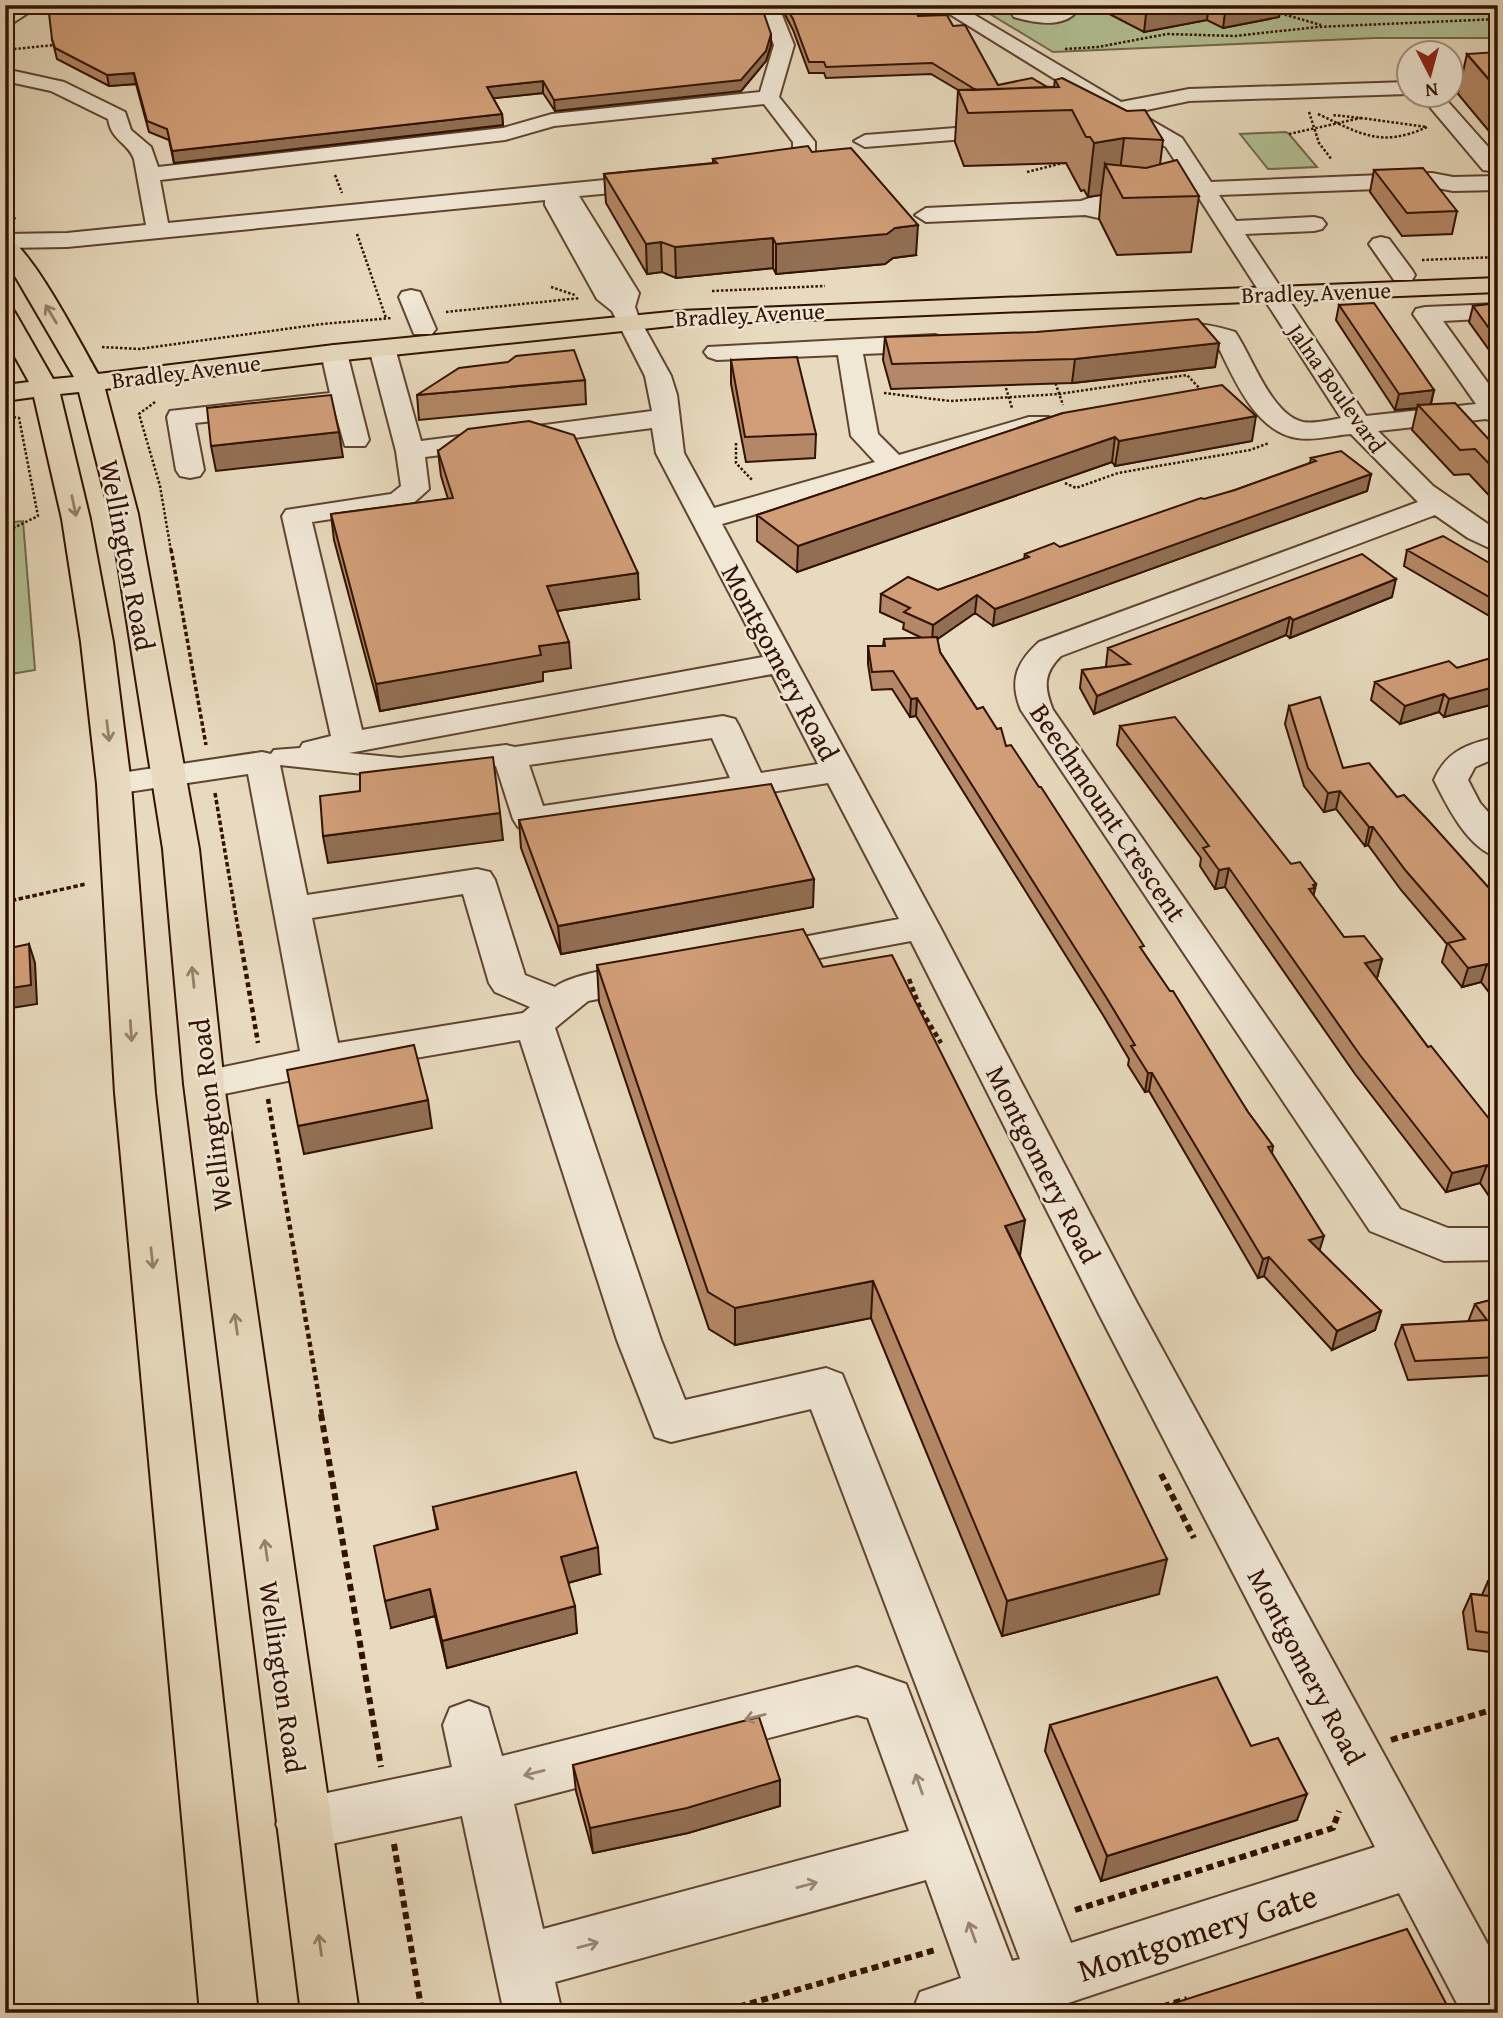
<svg xmlns="http://www.w3.org/2000/svg" width="1503" height="2018" font-family="'Gentium Book Plus',serif">
	<style>
		.green { fill: #b2c195; stroke: #726a4a; stroke-width: 2 }
		.lines { fill: none; stroke-linecap: round; stroke-linejoin: round }
		.minor-casing { stroke: #5f4430; stroke-width: 4 }
		.major-casing { stroke: #311200; stroke-width: 4 }
		.path-far3 { stroke: #311200; stroke-width: 2.5; stroke-dasharray: 2.5 2; stroke-linecap: butt }
		.path-far2 { stroke: #311200; stroke-width: 3.5; stroke-dasharray: 4.5 2.5; stroke-linecap: butt }
		.path-far1 { stroke: #311200; stroke-width: 4.5; stroke-dasharray: 5 3.5; stroke-linecap: butt }
		.path { stroke: #311200; stroke-width: 6; stroke-dasharray: 7 4.5; stroke-linecap: butt }
		.minor { fill: #f0e7d5; fill-rule: evenodd }
		.major { fill: #e8dabe; fill-rule: evenodd }
		.wall { fill: #b48866; stroke: #311200; stroke-width: 2 }
		.shaded-wall { fill: #926f53; stroke: #311200; stroke-width: 2 }
		.building { fill: #d19e77; stroke: #311200; stroke-width: 2 }
		.oneway { stroke: #968068 }
		.oneway2 { stroke: #9a8775 }
		.labels { text-anchor: middle; dominant-baseline: central; stroke-width: 5; stroke-linejoin: round; paint-order: stroke }
		.far-street-label { font-size: 23px; fill: #311200; stroke: #f0e7d5 }
		.street-label { font-size: 28px; fill: #311200; stroke: #f0e7d5 }
		.near-street-label { font-size: 33px; fill: #311200; stroke: #f0e7d5 }
	</style>
	<rect width="100%" height="100%" fill="#e8dabe"/>
	<filter id="stains"><feTurbulence type="fractalNoise" baseFrequency=".00286" numOctaves="4"/><feColorMatrix values="0 0 0 0 .2 0 0 0 0 .09 0 0 0 0 .02 0 0 0 .5 -.17"/></filter>
	<radialGradient id="worn" r=".72"><stop offset=".6" stop-color="#630" stop-opacity="0"/><stop offset="1" stop-color="#630" stop-opacity=".3"/></radialGradient>
	<path class="green" d="M975,5H1498V38H1375L1053,52Z
		M1286,132L1289,134L1317,167L1268,169L1240,134Z
		M23,521L35,670L5,675V523Z"/>
	<g class="lines">
		<defs>
			<path id="minor" d="M13,5H31V11L5,28V13Z
				M759,5H778L794,45L779,97L815,142V152L801,166L761,177L750,170C759,158 781,160 793,150V142L764,104L554,126L505,140L160,180L168,223L656,175L664,177L667,182L656,189L579,196L639,293L635,307L639,318L671,376L677,395L684,453L714,508L875,462L851,436L838,355L717,360L708,357L704,352L708,347L935,335L944,338L948,343L944,348L935,351L863,354L878,434L899,455L1029,417H1049L1053,423L1049,429L722,524L940,927L1137,1303L1498,1963V2013H1462L1399,1893L1056,2007L1031,2013H912L920,1992L961,1978L926,1880L555,1982L562,2013H504L462,1816L303,1850L284,1843L276,1824L284,1805L303,1798L452,1767L443,1725L450,1708L469,1701L488,1708L502,1756L857,1667L906,1684L1012,1961L1020,1959L811,1409L671,1442L655,1437L617,1340L520,1040L322,1074L204,1098L190,1094L184,1084L190,1074L300,1051L248,774L114,794L102,791L97,784L102,777L114,774L262,752L271,754L274,750L300,748L303,743L331,736L282,516L286,510L391,494L401,486L396,451L369,348L373,343H391L395,348L421,441L652,411L645,376L612,311L597,299L545,205V200L67,247L5,248V234L67,233L146,225L134,159C127,141 112,142 108,119L51,91L5,81V69L64,82L125,112L131,130L151,147L158,167L503,128L552,114L760,92L774,45ZM652,428L656,453L763,657L362,730L312,522L409,507L429,489L425,457ZM772,674L818,764L761,773L739,726L735,719L723,716L515,747L506,745L400,758L349,753ZM712,738L730,778L543,806L529,765ZM280,765L400,778L496,766L513,819L518,827L530,830L828,783L899,919L760,945L747,948L741,957L747,966L760,969L911,941L1099,1314L1375,1847L1071,1943L842,1374L826,1368L685,1400L661,1340L555,1028L588,1001L662,986L668,977L662,968C640,962 574,973 555,987L525,975L495,880L490,872L477,869L307,895ZM463,894L489,983L495,992L530,1007L523,1013L338,1043L312,918ZM857,1715L868,1718L909,1831L543,1929L514,1804Z
				M935,5H958L1121,102L1189,89L1408,82V94L1189,101L1137,112L1182,138L1211,182L1432,173L1453,177L1498,176V190L1453,191L1432,187L1219,195L1236,221L1314,217L1322,219L1326,224L1322,229L1314,231L1245,234L1366,416L1476,404L1413,314L1416,309L1425,307L1498,304V318L1443,321L1498,397V424L1486,419L1378,431L1433,486L1498,531V552L1468,538L1435,515L1061,656C1043,673 1044,688 1053,710L1400,1209L1448,1228H1498V1260L1444,1261L1370,1231L1021,710C1009,681 1016,663 1039,642L1418,502L1351,434C1334,435 1314,441 1297,438C1254,431 1233,376 1216,342L1205,339L1147,338L1143,333L1147,328C1176,320 1207,323 1235,332C1252,356 1271,415 1303,422C1314,424 1330,420 1341,418L1166,147L1114,116L1101,115L1098,111L1100,107Z
				M1006,5H1025L1028,9H1057V5H1076L1078,10C1064,29 1034,23 1014,17Z
				M1419,94H1441L1498,158V172L1483,170Z
				M1007,124L1015,125L1018,130L1015,135L865,147L854,141L865,135Z
				M1151,193L1162,200L1153,206L1164,213L1153,220L1112,221L1085,215L926,222L915,215L926,208L1081,201L1101,194Z
				M1381,237L1389,239L1412,270L1415,275L1412,280H1394L1369,244L1373,239Z
				M411,290L420,292L436,329L432,334H414L399,297L402,292Z
				M334,345L343,348L347,353L369,440L365,446H345L334,408L195,423L204,470L200,476L190,478L180,476L176,470L167,417L170,411L330,393L321,353L325,348Z
				M1498,737V757L1475,767L1468,780L1480,803L1498,823V857C1468,849 1447,806 1434,780C1447,750 1468,744 1498,737Z"/>
			<path id="major" d="M5,237C29,243 83,348 98,374L334,345L680,311L1498,278V292L680,325L334,361L105,389L138,514L199,849L224,1084L359,2013H301L184,1084L163,849L110,514L79,392L60,394L90,519L113,642L131,784L155,1093L258,2013H200L115,1093L97,784L81,642L62,519L34,397L5,401V385L29,382L5,339V309L14,311L17,316L53,379L74,377L5,259Z"/>
		</defs>
		<use href="#minor" class="minor-casing"/>
		<use href="#major" class="major-casing"/>
		<path class="path-far3" d="M1276,12L1321,25
			M1065,49L1098,47L1167,34L1235,36L1317,27L1498,19
			M5,50L54,45
			M1309,112L1319,143L1332,160
			M1318,114C1361,134 1381,148 1427,127L1361,118
			M1289,134L1361,118L1332,115
			M1027,172L1067,162
			M335,175L342,193
			M5,207L16,220
			M357,234L386,318
			M1422,260L1498,257
			M551,287L575,295
			M712,291L825,286
			M446,312L580,298
			M102,347L139,349L322,324L392,318
			M1488,357L1498,356
			M1054,379L1063,405
			M1006,388L1012,408
			M884,393L950,401L1059,394L1187,375L1203,392
			M155,402L139,414L160,486L171,551
			M736,443V463L753,481
			M1065,483L1076,488L1118,473L1250,450L1269,443
			M5,532L38,516L19,418L13,417"/>
		<path class="path-far2" d="M171,549L206,745
			M215,793L239,934
			M5,902L86,884"/>
		<path class="path-far1" d="M239,932L258,1043
			M909,979L920,1008L941,1043
			M268,1099L322,1415"/>
		<path class="path" d="M321,1414L381,1767
			M1161,1474L1194,1538
			M1391,1740L1498,1708
			M394,1844L422,2013
			M1075,1910L1333,1828L1339,1811
			M717,2013L935,1950
			M1141,2013L1187,1999"/>
		<use href="#minor" class="minor"/>
		<use href="#major" class="major"/>
	</g>
	<path class="wall" d="M780,5H913L918,16L953,26L998,85L1054,87L1055,80L1163,140L1160,165L1199,196L1191,252L1117,255L1099,219L1101,195L1088,197L1084,190L1081,191L1066,163L964,166L955,142L958,90L931,74L826,78L824,73H809L793,30Z
		M1092,5H1281L1279,17L1223,28L1207,20L1144,32Z
		M52,39L771,45L766,61L741,91L555,111L543,93L493,98L502,114L503,125L174,163L169,140L149,132L136,84L109,86L57,59Z
		M1467,54L1498,90V142L1458,94Z
		M812,152L916,255L893,258L885,264L776,274L773,268L676,278L662,272L647,274L606,203L604,174L713,163V159Z
		M1374,170L1457,211L1452,234L1402,236L1370,192Z
		M1498,303V354H1492L1469,322L1473,306Z
		M1339,305L1434,390L1431,404L1494,445H1498V505L1469,474L1454,475L1412,430L1417,408L1395,410L1336,320Z
		M885,337L1219,343L1215,367L1072,383L891,389L883,360Z
		M731,360L816,434L815,458L746,462L731,384Z
		M585,380L586,404L419,420L417,395Z
		M1063,413L1252,441L1115,466L1112,462L797,572L757,541V515Z
		M438,451L639,599L557,611L571,668L543,672V681L380,711L334,540L331,514L448,499L441,476Z
		M1311,458L1371,474L1367,491L993,626L975,613L937,639L940,652L977,709L1006,746L1248,1112L1273,1146L1272,1153L1320,1251L1381,1311L1375,1330L1332,1350L1264,1276L1258,1278L1149,1091L1145,1092L1128,1065L1129,1059L1103,1015L916,716L910,717L892,689L872,690L868,664V646H883L884,639L922,638L903,629L904,623L880,612L881,594L938,590L1024,559L1025,554L1060,547L1235,490L1310,463Z
		M1407,550L1498,568V621L1404,566Z
		M1392,597L1290,638L1286,635L1094,714L1080,688L1082,670L1107,667L1106,666L1108,648Z
		M1498,656V703L1444,717L1439,712L1400,724L1371,700L1375,682L1457,668Z
		M1289,706L1343,768L1397,797L1498,898V1004L1481,982L1462,987L1442,962L1447,944L1401,890L1368,845L1365,846L1336,809L1324,812L1304,786L1285,724Z
		M1120,726L1316,884L1313,896L1344,937L1382,959L1377,978H1376L1428,1047L1498,1130V1197L1491,1199L1480,1183L1446,1192L1355,1074L1225,887L1215,889L1200,866L1201,858L1117,745Z
		M519,820L813,907L561,954L521,848Z
		M597,965L823,967L1020,1256L1159,1594L1002,1636L871,1318L735,1345L709,1329L599,1002Z
		M1498,1298V1375L1408,1380L1395,1344L1402,1325L1468,1322L1475,1304Z
		M433,1507L600,1574L568,1583L577,1633L447,1668L435,1616L391,1628L437,1529Z
		M1488,1581L1498,1582V1653L1468,1649L1463,1612L1471,1594L1482,1595Z
		M1050,1725L1251,1746L1297,1820L1101,1881L1045,1751Z
		M573,1765L780,1780V1806L688,1833L593,1853L576,1791Z"/>
	<path class="shaded-wall" d="M1151,5H1209L1207,20L1144,32L1147,6Z
		M1226,5H1281L1279,17L1223,28Z
		M771,34V45L766,61L741,91L555,111L554,100Z
		M134,73L136,84L109,86L107,75Z
		M543,81V93L488,99L487,87Z
		M502,114L503,125L174,163L172,151Z
		M1124,138L1118,188L1105,164L1101,195L1088,197L1094,143Z
		M918,225L916,255L893,258L885,264L776,274V244Z
		M773,238V268L676,278L675,247Z
		M661,242L662,272L647,274L646,244Z
		M1219,343L1215,367L1072,383L1075,359Z
		M1434,390L1430,406L1418,405L1417,408L1395,410L1399,394Z
		M1256,416L1252,441L1115,466L1119,441Z
		M339,432L343,457L216,471L211,446Z
		M1115,437L1112,462L797,572L798,546Z
		M1371,474L1367,491L993,626L995,609Z
		M638,573L639,599L549,612L547,586Z
		M1396,579L1392,597L1290,638L1293,620Z
		M977,595L975,613L932,643L933,625Z
		M1290,617L1286,635L1094,714L1097,696Z
		M569,642L571,668L543,672V681L380,711L376,684L539,646Z
		M1498,686V703L1444,717L1449,699Z
		M1444,694L1439,712L1400,724L1405,706Z
		M917,698L916,716L910,717L911,699Z
		M1340,791L1336,809L1324,812L1328,793Z
		M500,813L503,840L328,863L323,836Z
		M1369,827H1373L1368,845L1365,846Z
		M1229,868L1225,887L1215,889L1219,870Z
		M814,879L813,907L561,954L558,926Z
		M1316,884L1311,907L1309,889L1313,885Z
		M29,944L35,963L37,1004L5,1009V989Z
		M1382,959L1377,978L1360,981L1365,963Z
		M1487,964L1481,982L1462,987L1468,968Z
		M1148,1073H1152L1149,1091L1145,1092Z
		M428,1100L432,1128L304,1154L298,1126Z
		M1487,1165L1480,1183L1446,1192L1452,1173Z
		M1498,1181V1197L1491,1199Z
		M1025,1220L1020,1256L1005,1226Z
		M1324,1236L1318,1255L1309,1240Z
		M1269,1257L1264,1276L1258,1278L1263,1259Z
		M873,1281L871,1318L735,1345V1308Z
		M1381,1311L1375,1330L1332,1350L1337,1331Z
		M598,1547L600,1574L564,1584L561,1557Z
		M1167,1559L1159,1594L1002,1636L1007,1601Z
		M430,1589L435,1616L391,1628L385,1601Z
		M575,1606L577,1633L447,1668L442,1641Z
		M780,1780V1806L688,1833L593,1853L590,1828Z
		M1307,1794L1297,1820L1101,1881L1107,1856Z"/>
	<path class="building" d="M48,5H761L771,34L766,51L741,80L554,100L543,81L487,87L502,114L172,151L167,129L147,121L134,73L107,75L55,48L52,39Z
		M785,5H913L918,16L947,15L953,26L965,25L998,85L1032,78L1047,87L976,90L932,63L826,67L824,62H809L793,19Z
		M1498,52V90L1467,54Z
		M1062,78L1127,111L1145,110L1163,140L1124,138L1094,143L1090,137H1086L1072,110L968,113L958,90L1059,87L1055,80Z
		M808,146L812,152L851,148L918,225L895,228L887,234L776,244L773,238L675,247L661,242L646,244L604,174L717,163L713,159Z
		M1177,160L1199,196L1123,198L1105,164L1146,168Z
		M1423,168L1457,211L1407,213L1374,170Z
		M1374,303L1434,390L1399,394L1339,305Z
		M1498,303V338H1496L1473,306Z
		M1198,319L1219,343L1075,359L892,364L885,337L1036,332Z
		M574,350L585,380L417,395L459,368L508,362L516,356Z
		M797,357L816,434L745,437L731,360Z
		M1222,385L1256,416L1119,441L1115,437L798,546L757,515L1063,413Z
		M331,395L339,432L211,446L207,408Z
		M1455,403L1494,445H1498V473L1475,449L1460,450L1418,405Z
		M529,421L574,435L638,573L547,586L569,642L539,646L541,655L376,684L331,514L453,498L438,451L468,429Z
		M1341,451L1371,474L995,609L977,595L933,625L904,612L910,608L881,594L908,577L938,590L1029,557L1025,554L1054,543L1060,547L1201,498L1204,499L1235,490L1316,461L1311,458Z
		M1443,536L1498,568V602L1407,550Z
		M1362,554L1396,579L1293,620L1290,617L1097,696L1082,670L1130,664L1108,648Z
		M937,637L940,652L977,709L983,707L997,729L1001,728L1006,746L1011,745L1039,787H1041L1144,946L1140,947L1170,991H1173L1248,1112L1273,1146L1268,1147L1324,1236L1309,1240L1381,1311L1337,1331L1269,1257L1263,1259L1152,1073H1148L1131,1046L1135,1045L1106,997L917,698L911,699L893,671L872,672L868,646H885L884,639Z
		M1498,656V686L1449,699L1444,694L1405,706L1375,682L1449,661L1457,668Z
		M1320,697L1343,768L1369,763L1397,797L1404,795L1428,820L1498,898V977L1487,964L1468,968L1448,943L1465,939L1406,871L1373,827H1369L1340,791L1328,793L1308,768L1289,706Z
		M1175,717L1291,864L1300,862L1316,884L1313,885L1315,888L1309,889L1344,937L1364,936L1382,959L1365,963L1428,1047L1431,1046L1498,1130V1179L1487,1165L1452,1173L1360,1055L1229,868L1219,870L1203,848L1209,846L1120,726Z
		M493,757L500,813L323,836L320,796L360,791V773Z
		M771,784L814,879L558,926L519,820Z
		M803,929L823,967L892,955L1025,1220L1005,1226L1167,1559L1007,1601L873,1281L735,1308L708,1292L597,965Z
		M29,944L31,985L5,989V949Z
		M414,1045L428,1100L298,1126L287,1070Z
		M1498,1298V1357L1415,1361L1402,1325L1487,1320L1475,1304Z
		M576,1472L598,1547L561,1557L575,1606L442,1641L430,1589L385,1601L374,1546L438,1529L433,1507Z
		M1488,1581L1498,1582V1634L1476,1631L1471,1594L1490,1596Z
		M1217,1677L1251,1746L1278,1738L1307,1794L1107,1856L1050,1725Z
		M759,1717L780,1780L687,1808L590,1828L573,1765Z
		M1407,1929L1451,2013H1143Z"/>
	<defs><path id="oneway-shaft" d="M-6 0H5M1.5-3L5.5 0L1.5 3" fill="none" stroke-width="1.6" stroke-linecap="round" stroke-linejoin="round" transform="scale(1.75)"/></defs>
	<g class="oneway">
		<use href="#oneway-shaft" transform="translate(51 314) rotate(-121)"/>
		<use href="#oneway-shaft" transform="translate(74 506) rotate(78)"/>
		<use href="#oneway-shaft" transform="translate(108 731) rotate(83)"/>
		<use href="#oneway-shaft" transform="translate(193 977) rotate(-96)"/>
		<use href="#oneway-shaft" transform="translate(131 1031) rotate(86)"/>
		<use href="#oneway-shaft" transform="translate(152 1258) rotate(84)"/>
		<use href="#oneway-shaft" transform="translate(236 1324) rotate(-98)"/>
		<use href="#oneway-shaft" transform="translate(266 1550) rotate(-98)"/>
		<use href="#oneway-shaft" transform="translate(320 1945) rotate(-98)"/>
	</g>
	<g class="oneway2">
		<use href="#oneway-shaft" transform="translate(755 1717) rotate(166)"/>
		<use href="#oneway-shaft" transform="translate(534 1773) rotate(166)"/>
		<use href="#oneway-shaft" transform="translate(919 1784) rotate(-109)"/>
		<use href="#oneway-shaft" transform="translate(807 1885) rotate(-15)"/>
		<use href="#oneway-shaft" transform="translate(972 1932) rotate(-110)"/>
		<use href="#oneway-shaft" transform="translate(588 1945) rotate(-15)"/>
	</g>
	<g class="labels">
		<g class="far-street-label">
			<text transform="translate(1316 292) rotate(-2)">Bradley Avenue</text>
			<text transform="translate(750 314) rotate(-3)">Bradley Avenue</text>
			<text transform="translate(186 371) rotate(-7)">Bradley Avenue</text>
			<text transform="translate(1337 388) rotate(55)">Jalna Boulevard</text>
		</g>
		<g class="street-label">
			<text transform="translate(128 555) rotate(79)">Wellington Road</text>
			<text transform="translate(781 662) rotate(62)">Montgomery Road</text>
			<text transform="translate(1109 812) rotate(56)">Beechmount Crescent</text>
			<text transform="translate(210 1115) rotate(-97)">Wellington Road</text>
			<text transform="translate(1044 1164) rotate(63)">Montgomery Road</text>
			<text transform="translate(1307 1666) rotate(62)">Montgomery Road</text>
			<text transform="translate(283 1677) rotate(82)">Wellington Road</text>
		</g>
		<g class="near-street-label">
			<text transform="translate(1197 1932) rotate(-18)">Montgomery Gate</text>
		</g>
	</g>
	<rect width="1503" height="2018" fill="none" stroke="#e8dabe" stroke-width="28"/>
	<rect x="7" y="7" width="1489" height="2004" fill="none" stroke="#311200" stroke-width="3.5"/>
	<rect x="14" y="14" width="1475" height="1990" fill="none" stroke="#311200" stroke-width="2"/>
	<g transform="translate(1430 74) rotate(174)"><circle r="33" fill="#f0e7d5" stroke="#a49280" stroke-width="2"/>
	<path d="M0-5L12 26L0 18L-12 26Z" fill="#8f2418"/>
	<text y="-10" font-size="19" font-weight="bold" text-anchor="middle" fill="#311200">N</text>
	</g>
	<rect width="100%" height="100%" filter="url(#stains)"/>
	<rect width="100%" height="100%" fill="url(#worn)"/>
</svg>
